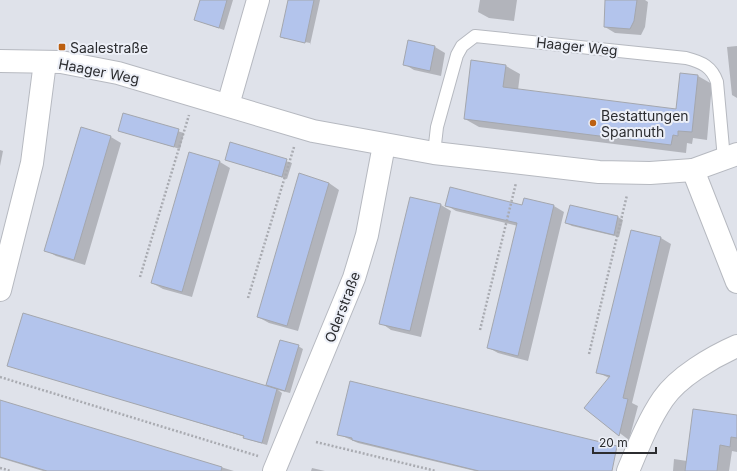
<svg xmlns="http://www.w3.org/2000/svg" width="737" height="471" font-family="Inter,sans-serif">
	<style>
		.shadow { fill: #0003 }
		.building { fill: #b3c4ec; stroke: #a4a7ae }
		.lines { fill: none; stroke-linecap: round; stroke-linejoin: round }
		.lane-casing { stroke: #b6b9c0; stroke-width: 14 }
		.street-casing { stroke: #b6b9c0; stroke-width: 24 }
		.secondary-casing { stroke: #b6b9c0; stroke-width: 24 }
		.path { stroke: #a9abb1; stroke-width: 2.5; stroke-dasharray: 2 2; stroke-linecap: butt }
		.lane { stroke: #fff; stroke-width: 12 }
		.street { stroke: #fff; stroke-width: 22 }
		.secondary { stroke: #fff; stroke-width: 22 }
		.poi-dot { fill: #bc5f10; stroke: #eceff7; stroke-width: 1.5 }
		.labels { text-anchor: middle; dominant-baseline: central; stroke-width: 4; stroke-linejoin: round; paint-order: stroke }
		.street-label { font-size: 14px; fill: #2c2d30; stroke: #eceff7 }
		.poi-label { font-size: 14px; fill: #2c2d30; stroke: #eceff7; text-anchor: start }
	</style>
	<rect width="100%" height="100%" fill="#dfe2ea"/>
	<path class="shadow" d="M201,0H233L224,30L195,20Z
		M289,0H320L310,45L286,40L310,45V43L285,38V39L281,37Z
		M480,0H517L514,21L489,18L478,12Z
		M606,0H645L648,2L645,27L641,35L615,33L605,27Z
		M408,41L435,47L445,53L441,76L414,70L404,64Z
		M737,46V98L732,95L727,47Z
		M506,66L520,74L518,90L677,110L681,74L698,76L712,84L707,140L693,138L692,144L687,143L686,153L479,127L465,119Z
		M124,115L184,133L180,149L120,131Z
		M111,137L121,143L85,265L56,256L45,250Z
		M231,144L292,163L287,179L226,160Z
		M0,150L3,151L0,166Z
		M220,162L230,168L192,297L163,289L152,283Z
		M329,183L339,190L298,331L269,323L258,317Z
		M524,199L554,206L564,212L528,361L498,353L489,348L518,226L456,211L446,205L523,206Z
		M441,205L451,211L421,337L391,330L381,323Z
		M618,217L623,220L619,237L572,226L566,223Z
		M631,231L661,238L671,244L632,403L638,406L629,440L586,408L609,378L597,372Z
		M298,346L303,349L290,393L278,390L282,393L267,445L250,440L245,437L9,365L271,388L268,385Z
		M0,401L234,471H43L0,458Z
		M737,416V452L732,451L729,471H673L674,459L687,461Z
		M338,434L608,471H475L358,443Z
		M312,468L325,471H311Z"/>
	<path class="building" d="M200,0H227L219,28L194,20Z
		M288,0H314L305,43L280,37Z
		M605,0H637L634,21L630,29L604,27Z
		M408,40L435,46L430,71L403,65Z
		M471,60L506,65L503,87L676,109L680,73L698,75L692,132L678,131V136L673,135L671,145L464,119Z
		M123,113L179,129L174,147L118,131Z
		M81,127L111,136L74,260L44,251Z
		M230,142L287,159L282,177L225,160Z
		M189,152L220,161L182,292L151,283Z
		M299,173L329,183L287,326L257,317Z
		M450,187L522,205L524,198L554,205L518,356L487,348L517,223L445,206Z
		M410,197L441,204L410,331L379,324Z
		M570,205L618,216L614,235L565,223Z
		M631,230L661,237L623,398L628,399L619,436L584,408L610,376L596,373Z
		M23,313L277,389L262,443L243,438L244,436L7,366Z
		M280,340L299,345L285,391L266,385Z
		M350,381L617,446L612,471H479L352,440V438L337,435Z
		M0,400L222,467L221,471H47L0,457Z
		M693,409L737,415V438L731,437L730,447L720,445L717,471H685Z"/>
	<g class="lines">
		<defs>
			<path id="lane" d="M434,153L437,127L457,55L462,46L475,36L686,58C702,62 712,67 717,82L724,159"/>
			<path id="street" d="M228,105L258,0
				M737,154L693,170L737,282
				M0,290L32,163L45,62
				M274,471L354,278L367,235L384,145
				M628,471C638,447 648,421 663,399C678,377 712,357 737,346"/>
			<path id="secondary" d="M0,61L61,62L118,73L313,131L434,153L599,172L650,173L693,170"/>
		</defs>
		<use href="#lane" class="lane-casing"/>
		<use href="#street" class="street-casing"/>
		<use href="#secondary" class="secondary-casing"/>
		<path class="path" d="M140,277L189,115
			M248,298L294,147
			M480,330L516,183
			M589,354L627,195
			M0,377L258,456
			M316,442L436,471
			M0,468L11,471"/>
		<use href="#lane" class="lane"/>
		<use href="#street" class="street"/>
		<use href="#secondary" class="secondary"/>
	</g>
	<g class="poi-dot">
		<rect x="58" y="43" width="8" height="8" rx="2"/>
		<circle cx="593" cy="123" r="4"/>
	</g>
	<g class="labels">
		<g class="street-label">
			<text transform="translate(577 46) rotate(6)">Haager Weg</text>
			<text transform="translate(99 71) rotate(11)">Haager Weg</text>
			<text transform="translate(342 307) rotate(-69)">Oderstraße</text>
		</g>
		<g class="poi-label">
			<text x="70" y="47">Saalestraße</text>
			<text x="601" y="115">Bestattungen<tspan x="601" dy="16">Spannuth</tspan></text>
		</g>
	</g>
	<path d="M593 447v6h63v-6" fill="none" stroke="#2c2d30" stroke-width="2"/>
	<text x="599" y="447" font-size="12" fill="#2c2d30" stroke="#eceff7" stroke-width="3" paint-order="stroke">20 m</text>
</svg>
